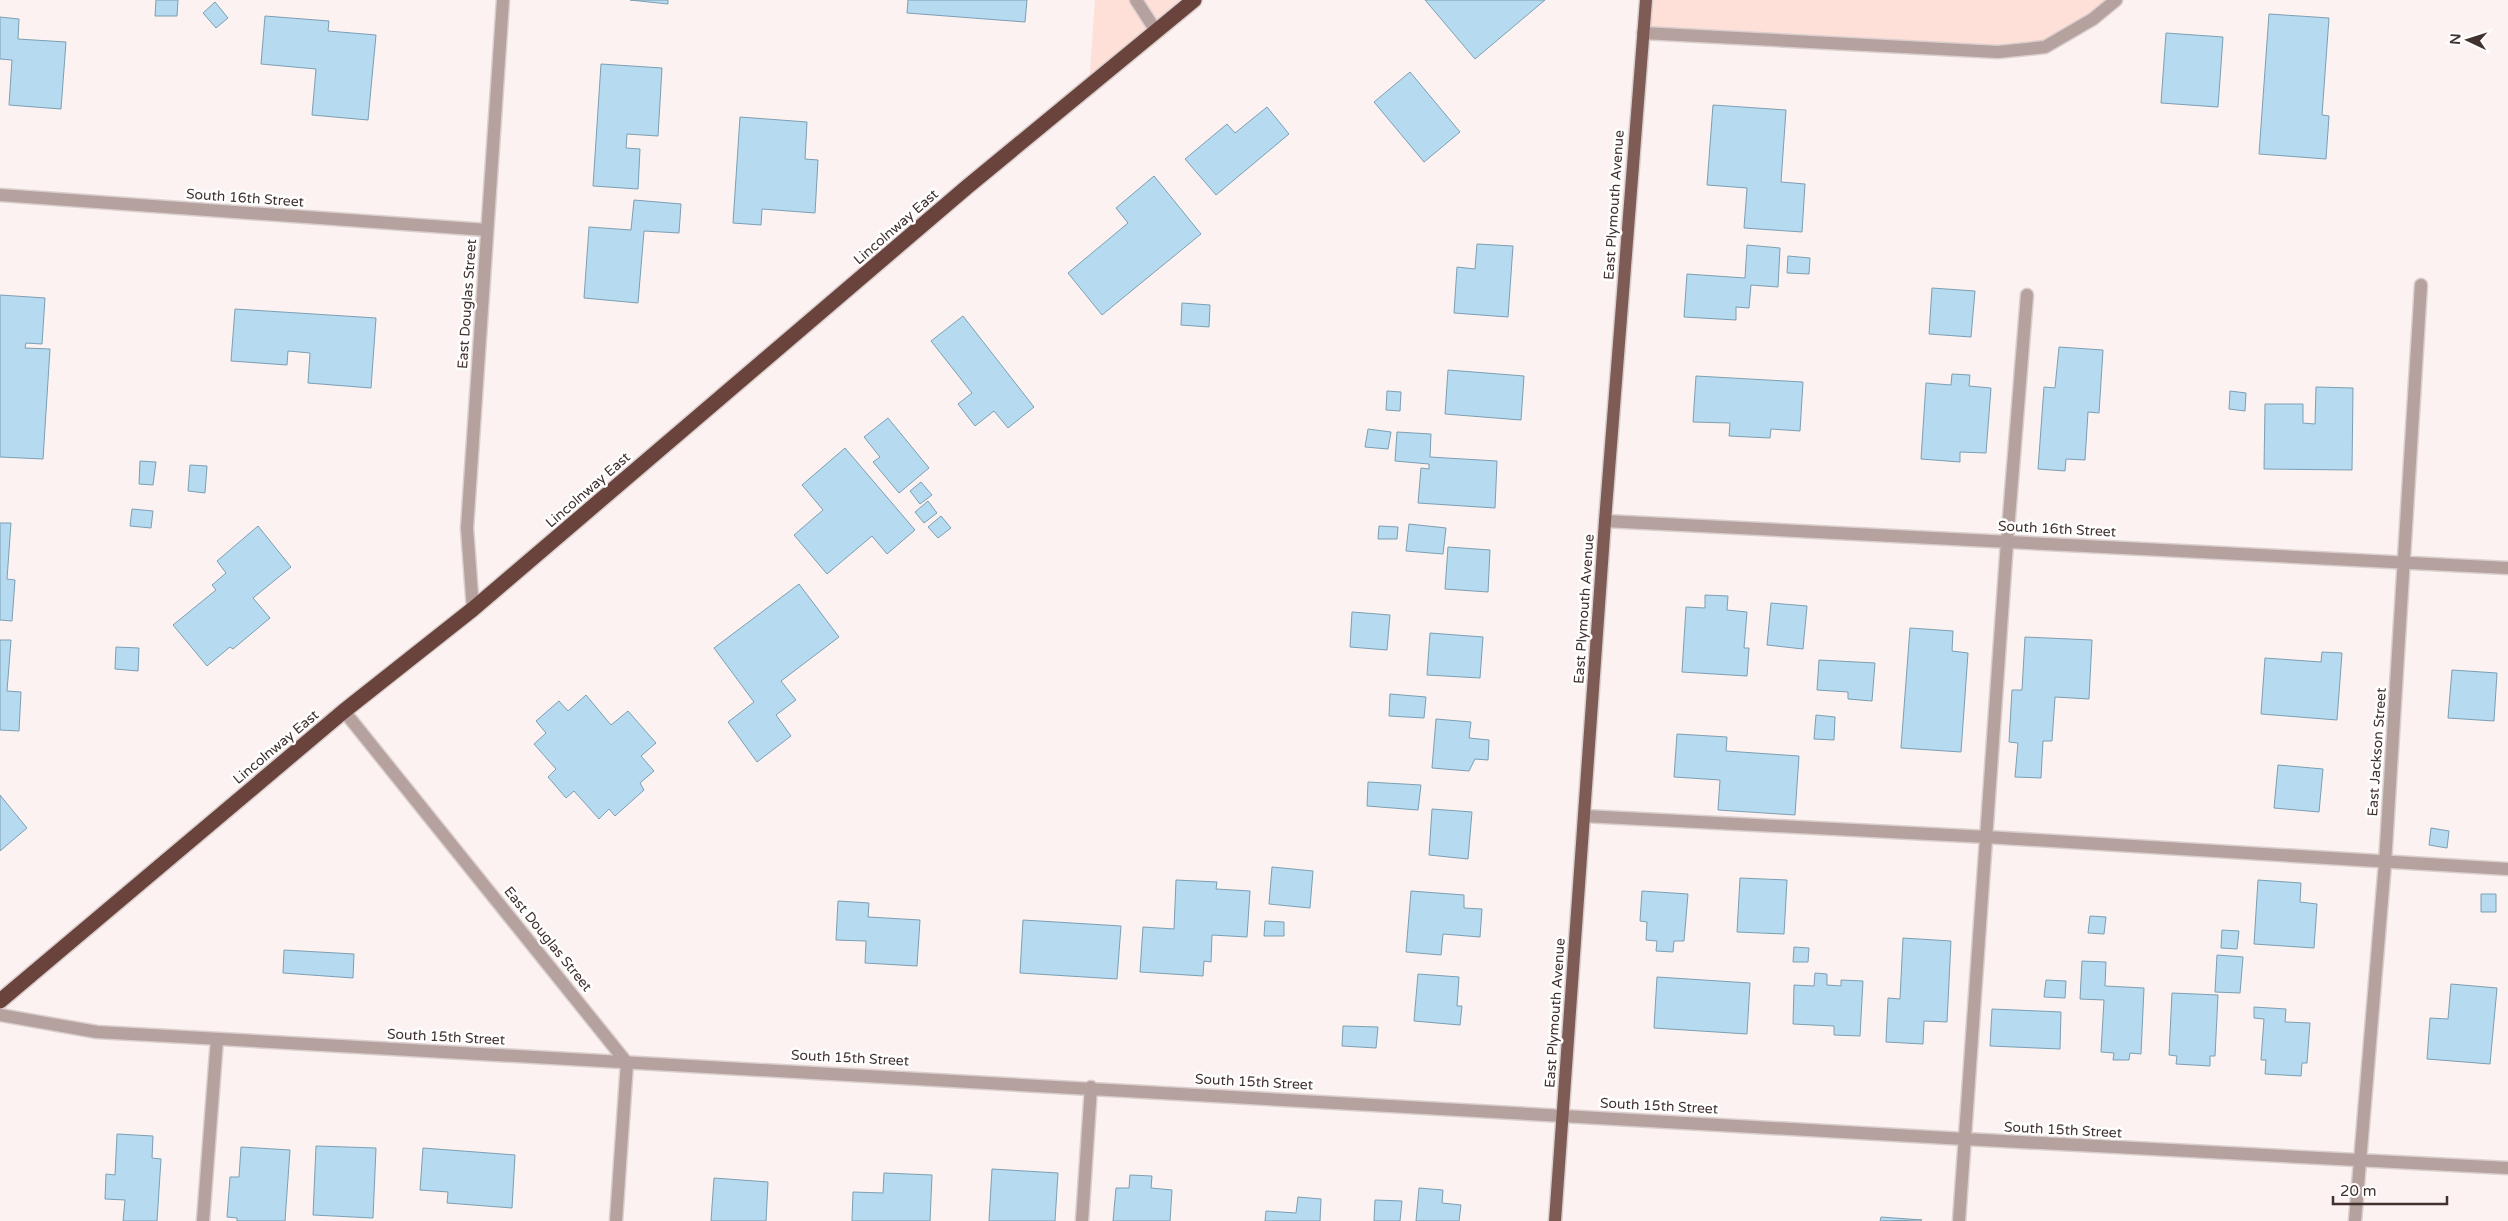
<svg xmlns="http://www.w3.org/2000/svg" width="2508" height="1221" font-family="'Varela Round',sans-serif">
	<style>
		.built { fill: #fee0d9 }
		.building { fill: #b6daef; stroke: #7c9fb2 }
		.lines { fill: none; stroke-linecap: round; stroke-linejoin: round }
		.minor-casing { stroke: #dacfce; stroke-width: 15 }
		.major-casing { stroke: #dacfce; stroke-width: 15 }
		.highway-casing { stroke: #dacfce; stroke-width: 18 }
		.minor { stroke: #b5a19d; stroke-width: 12 }
		.major { stroke: #7e5c55; stroke-width: 12 }
		.highway { stroke: #6a443c; stroke-width: 15 }
		.labels { text-anchor: middle; dominant-baseline: central; stroke-width: 5; stroke-linejoin: round; paint-order: stroke }
		.street-label { font-size: 14px; fill: #42322f; stroke: #fff }
	</style>
	<rect width="100%" height="100%" fill="#fbf2f1"/>
	<path class="built" d="M1095,0H1192L1089,85Z
		M1648,0H2110L2092,16L2045,44L1997,49L1645,31Z"/>
	<path class="building" d="M156,0H178L177,16H155Z
		M630,0H668V4Z
		M908,0H1027L1025,22L907,13Z
		M1425,0H1545L1475,59Z
		M215,2L228,18L216,28L203,13Z
		M2269,14L2329,18L2322,115L2329,116L2326,159L2259,154Z
		M265,16L329,21L328,31L376,35L368,120L312,115L316,69L261,64Z
		M0,17L19,19L18,39L66,42L61,109L9,105L12,60L0,59Z
		M2166,33L2223,37L2218,107L2161,103Z
		M601,64L662,68L658,136L627,134L626,148L640,149L638,189L593,186Z
		M1410,72L1460,132L1424,162L1374,102Z
		M1713,105L1786,110L1781,182L1805,184L1802,232L1744,228L1747,188L1707,185Z
		M1267,107L1289,134L1216,195L1185,159L1227,124L1235,133Z
		M740,117L807,122L805,159L818,160L815,213L762,209L761,225L733,223Z
		M1154,176L1201,234L1102,315L1068,273L1128,223L1116,208Z
		M634,200L681,204L679,233L644,231L638,303L584,298L589,227L631,230Z
		M1477,244L1513,246L1508,317L1454,313L1457,267L1475,269Z
		M1747,245L1780,248L1778,287L1751,285L1749,308L1736,307V320L1684,317L1687,274L1745,278Z
		M1788,256L1810,258L1809,274L1787,273Z
		M1932,288L1975,291L1971,337L1929,334Z
		M0,295L45,298L42,344L26,343L25,348L50,349L43,459L0,457Z
		M1182,303L1210,305L1209,327L1181,325Z
		M235,309L376,318L371,388L308,383L310,353L288,351L287,365L231,361Z
		M963,316L1034,407L1008,428L994,411L975,426L958,404L972,393L931,341Z
		M2059,347L2103,350L2099,413L2088,412L2085,460L2066,459L2065,471L2038,469L2044,387L2055,388Z
		M1448,370L1524,376L1521,420L1445,414Z
		M1952,374L1970,375L1969,386L1991,388L1986,453L1960,452V462L1921,459L1926,383L1951,385Z
		M1696,376L1803,382L1800,431L1771,429L1770,438L1729,436L1730,423L1693,422Z
		M2316,387L2353,388L2352,470L2264,469L2265,404H2303V423L2315,424Z
		M1387,391L1401,392L1400,411L1386,410Z
		M2230,391L2246,393L2245,411L2229,409Z
		M888,418L929,468L899,493L873,462L880,457L864,437Z
		M1368,429L1391,432L1388,449L1365,447Z
		M1397,432L1431,434L1430,457L1497,461L1495,508L1418,503L1421,468L1429,469V464L1395,461Z
		M845,448L915,530L887,554L872,536L827,574L794,535L823,510L802,485Z
		M140,461L156,462L153,485L139,484Z
		M190,465L207,466L205,493L188,491Z
		M921,482L932,495L920,504L910,491Z
		M928,501L937,513L924,523L915,512Z
		M132,509L153,511L151,528L130,526Z
		M941,516L951,528L938,538L928,527Z
		M0,523H11L7,579L15,580L12,621L0,620Z
		M1409,524L1446,528L1443,554L1406,551Z
		M258,526L291,567L253,598L270,618L233,649L230,647L207,666L173,625L216,590L212,585L226,573L217,561Z
		M1379,526L1398,527L1397,539H1378Z
		M1448,547L1490,550L1488,592L1445,589Z
		M799,584L839,637L781,681L796,700L776,715L791,736L757,762L728,722L754,702L714,648Z
		M1705,595L1728,596L1727,610L1747,612L1744,648H1749L1747,676L1682,672L1686,607L1705,608Z
		M1771,603L1807,606L1803,649L1767,645Z
		M1352,612L1390,615L1387,650L1350,647Z
		M1910,628L1953,631L1952,651L1968,653L1961,752L1901,748Z
		M1430,633L1483,637L1480,678L1427,675Z
		M2025,637L2092,640L2089,699L2055,697L2052,741H2043L2041,778L2015,777L2018,743L2009,742L2012,690H2022Z
		M0,640H11L7,691L21,692L19,731L0,730Z
		M116,647L139,648L138,671L115,669Z
		M2322,652L2342,653L2337,720L2261,714L2265,658L2321,662Z
		M1819,660L1875,663L1872,701L1848,699V692L1817,690Z
		M2452,670L2497,673L2494,721L2448,718Z
		M1390,694L1426,697L1424,718L1389,716Z
		M586,695L611,725L628,711L656,743L641,756L654,771L640,783L644,790L615,816L609,809L599,819L574,791L566,798L548,777L556,769L534,744L546,733L536,721L559,701L568,711Z
		M1816,715L1835,717L1834,740L1814,739Z
		M1436,719L1471,722L1469,738L1489,740L1488,760L1475,759L1469,771L1432,768Z
		M1677,734L1727,737L1726,751L1799,756L1795,815L1718,810L1720,780L1674,777Z
		M2278,765L2323,769L2319,812L2274,808Z
		M1368,782L1421,785L1418,810L1367,806Z
		M0,795L27,828L0,851Z
		M1432,809L1472,812L1468,859L1429,855Z
		M2431,828L2449,831L2447,848L2429,845Z
		M1272,867L1313,871L1310,908L1269,904Z
		M1740,878L1787,880L1784,934L1737,932Z
		M1176,880L1217,882L1216,889L1250,891L1247,937L1212,935L1211,962L1204,961L1203,976L1140,972L1143,927L1174,929Z
		M2258,880L2301,883L2300,902L2317,904L2314,948L2254,944Z
		M1411,891L1464,895V908L1482,909L1480,937L1443,934L1441,955L1406,952Z
		M1642,891L1688,894L1684,941H1674L1673,952L1656,951L1657,941L1646,940L1647,922L1640,921Z
		M2481,894H2496V912H2481Z
		M838,901L869,903L868,917L920,920L917,966L865,963L866,941L836,940Z
		M2090,916L2106,917L2104,934L2088,933Z
		M1023,920L1121,926L1117,979L1020,973Z
		M1265,921L1284,922V936H1264Z
		M2222,930L2239,931L2237,949L2221,948Z
		M1903,938L1951,941L1947,1022L1924,1021L1923,1044L1886,1042L1888,998L1900,999Z
		M1794,947L1809,948L1808,962H1793Z
		M284,950L354,954L353,978L283,973Z
		M2217,955L2243,957L2240,993L2215,992Z
		M2082,961L2106,962L2105,986L2144,988L2141,1054L2130,1053L2129,1060H2113L2114,1053L2101,1052L2104,1000L2080,999Z
		M1815,973L1827,974V985L1841,986V980L1863,981L1860,1036L1834,1035V1026L1793,1024L1794,985L1814,986Z
		M1418,974L1459,977L1457,1006H1462L1460,1025L1414,1021Z
		M1657,977L1750,983L1747,1034L1654,1028Z
		M2046,980L2066,981L2065,998L2044,997Z
		M2451,984L2497,988L2490,1064L2427,1059L2430,1018L2448,1019Z
		M2172,993L2218,995L2215,1056H2210V1066L2176,1064L2177,1056L2169,1055Z
		M2254,1007L2286,1009L2285,1022L2310,1023L2307,1063H2302L2301,1076L2265,1074L2266,1060H2261L2264,1019L2254,1018Z
		M1992,1009L2061,1012L2060,1049L1990,1046Z
		M1343,1026L1378,1027L1376,1048L1342,1046Z
		M117,1134L153,1136L152,1158L161,1159L157,1221H123L125,1200L105,1199L106,1174L115,1175Z
		M316,1146L376,1148L373,1218L313,1215Z
		M241,1147L290,1150L285,1221H237V1218L227,1217L230,1177H239Z
		M423,1148L515,1155L512,1208L447,1203L448,1192L420,1190Z
		M992,1169L1058,1173L1055,1221H989Z
		M884,1173L932,1175L930,1221H852L853,1192L883,1193Z
		M1130,1175L1152,1176L1151,1188L1172,1190L1170,1221H1113L1116,1188H1129Z
		M714,1178L768,1182L766,1221H711Z
		M1419,1188L1443,1190L1442,1203L1461,1205L1459,1221H1416Z
		M1298,1197L1321,1199L1320,1221H1265L1266,1211L1296,1213Z
		M1375,1200L1402,1201L1400,1221H1374Z
		M1881,1217L1922,1220L1880,1221Z"/>
	<g class="lines">
		<defs>
			<path id="minor" d="M1136,0L1156,31
				M1643,33L1998,52L2045,47L2093,19L2116,0
				M0,195L487,230
				M1605,521L2508,568
				M473,609L467,528L503,0
				M344,711L627,1063L616,1221
				M1584,816L1987,837L2508,869
				M0,1015L97,1032L1965,1139L2508,1168
				M203,1221L217,1039
				M1082,1221L1091,1087
				M1959,1221L2007,542L2027,295
				M2355,1221L2385,863L2421,285"/>
			<path id="major" d="M1555,1221L1605,521L1646,0"/>
			<path id="highway" d="M0,1001L344,711L473,609L967,187L1194,0"/>
		</defs>
		<use href="#minor" class="minor-casing"/>
		<use href="#major" class="major-casing"/>
		<use href="#highway" class="highway-casing"/>
		<use href="#minor" class="minor"/>
		<use href="#major" class="major"/>
		<use href="#highway" class="highway"/>
	</g>
	<g class="labels">
		<g class="street-label">
			<text transform="translate(245 198) rotate(4)">South 16th Street</text>
			<text transform="translate(1614 205) rotate(-86)">East Plymouth Avenue</text>
			<text transform="translate(896 227) rotate(-41)">Lincolnway East</text>
			<text transform="translate(467 304) rotate(-86)">East Douglas Street</text>
			<text transform="translate(588 490) rotate(-41)">Lincolnway East</text>
			<text transform="translate(2057 529) rotate(3)">South 16th Street</text>
			<text transform="translate(1584 609) rotate(-86)">East Plymouth Avenue</text>
			<text transform="translate(276 747) rotate(-40)">Lincolnway East</text>
			<text transform="translate(2377 752) rotate(-86)">East Jackson Street</text>
			<text transform="translate(548 939) rotate(51)">East Douglas Street</text>
			<text transform="translate(1555 1013) rotate(-86)">East Plymouth Avenue</text>
			<text transform="translate(446 1037) rotate(3)">South 15th Street</text>
			<text transform="translate(850 1058) rotate(3)">South 15th Street</text>
			<text transform="translate(1254 1082) rotate(3)">South 15th Street</text>
			<text transform="translate(1659 1106) rotate(3)">South 15th Street</text>
			<text transform="translate(2063 1130) rotate(3)">South 15th Street</text>
		</g>
	</g>
	<g transform="translate(2468 40) rotate(274)" stroke="#ffffff" stroke-width="4" paint-order="stroke">
	<path d="M0-4L9 19L0 12L-9 19Z" fill="#42322f"/>
	<text y="-8" font-size="14" font-weight="bold" text-anchor="middle" fill="#42322f">N</text>
	</g>
	<path d="M2333 1196v8h114v-8" fill="none" stroke="#42322f" stroke-width="2.5"/>
	<text x="2340" y="1196" font-size="15" fill="#42322f" stroke="#ffffff" stroke-width="4" paint-order="stroke">20 m</text>
</svg>
